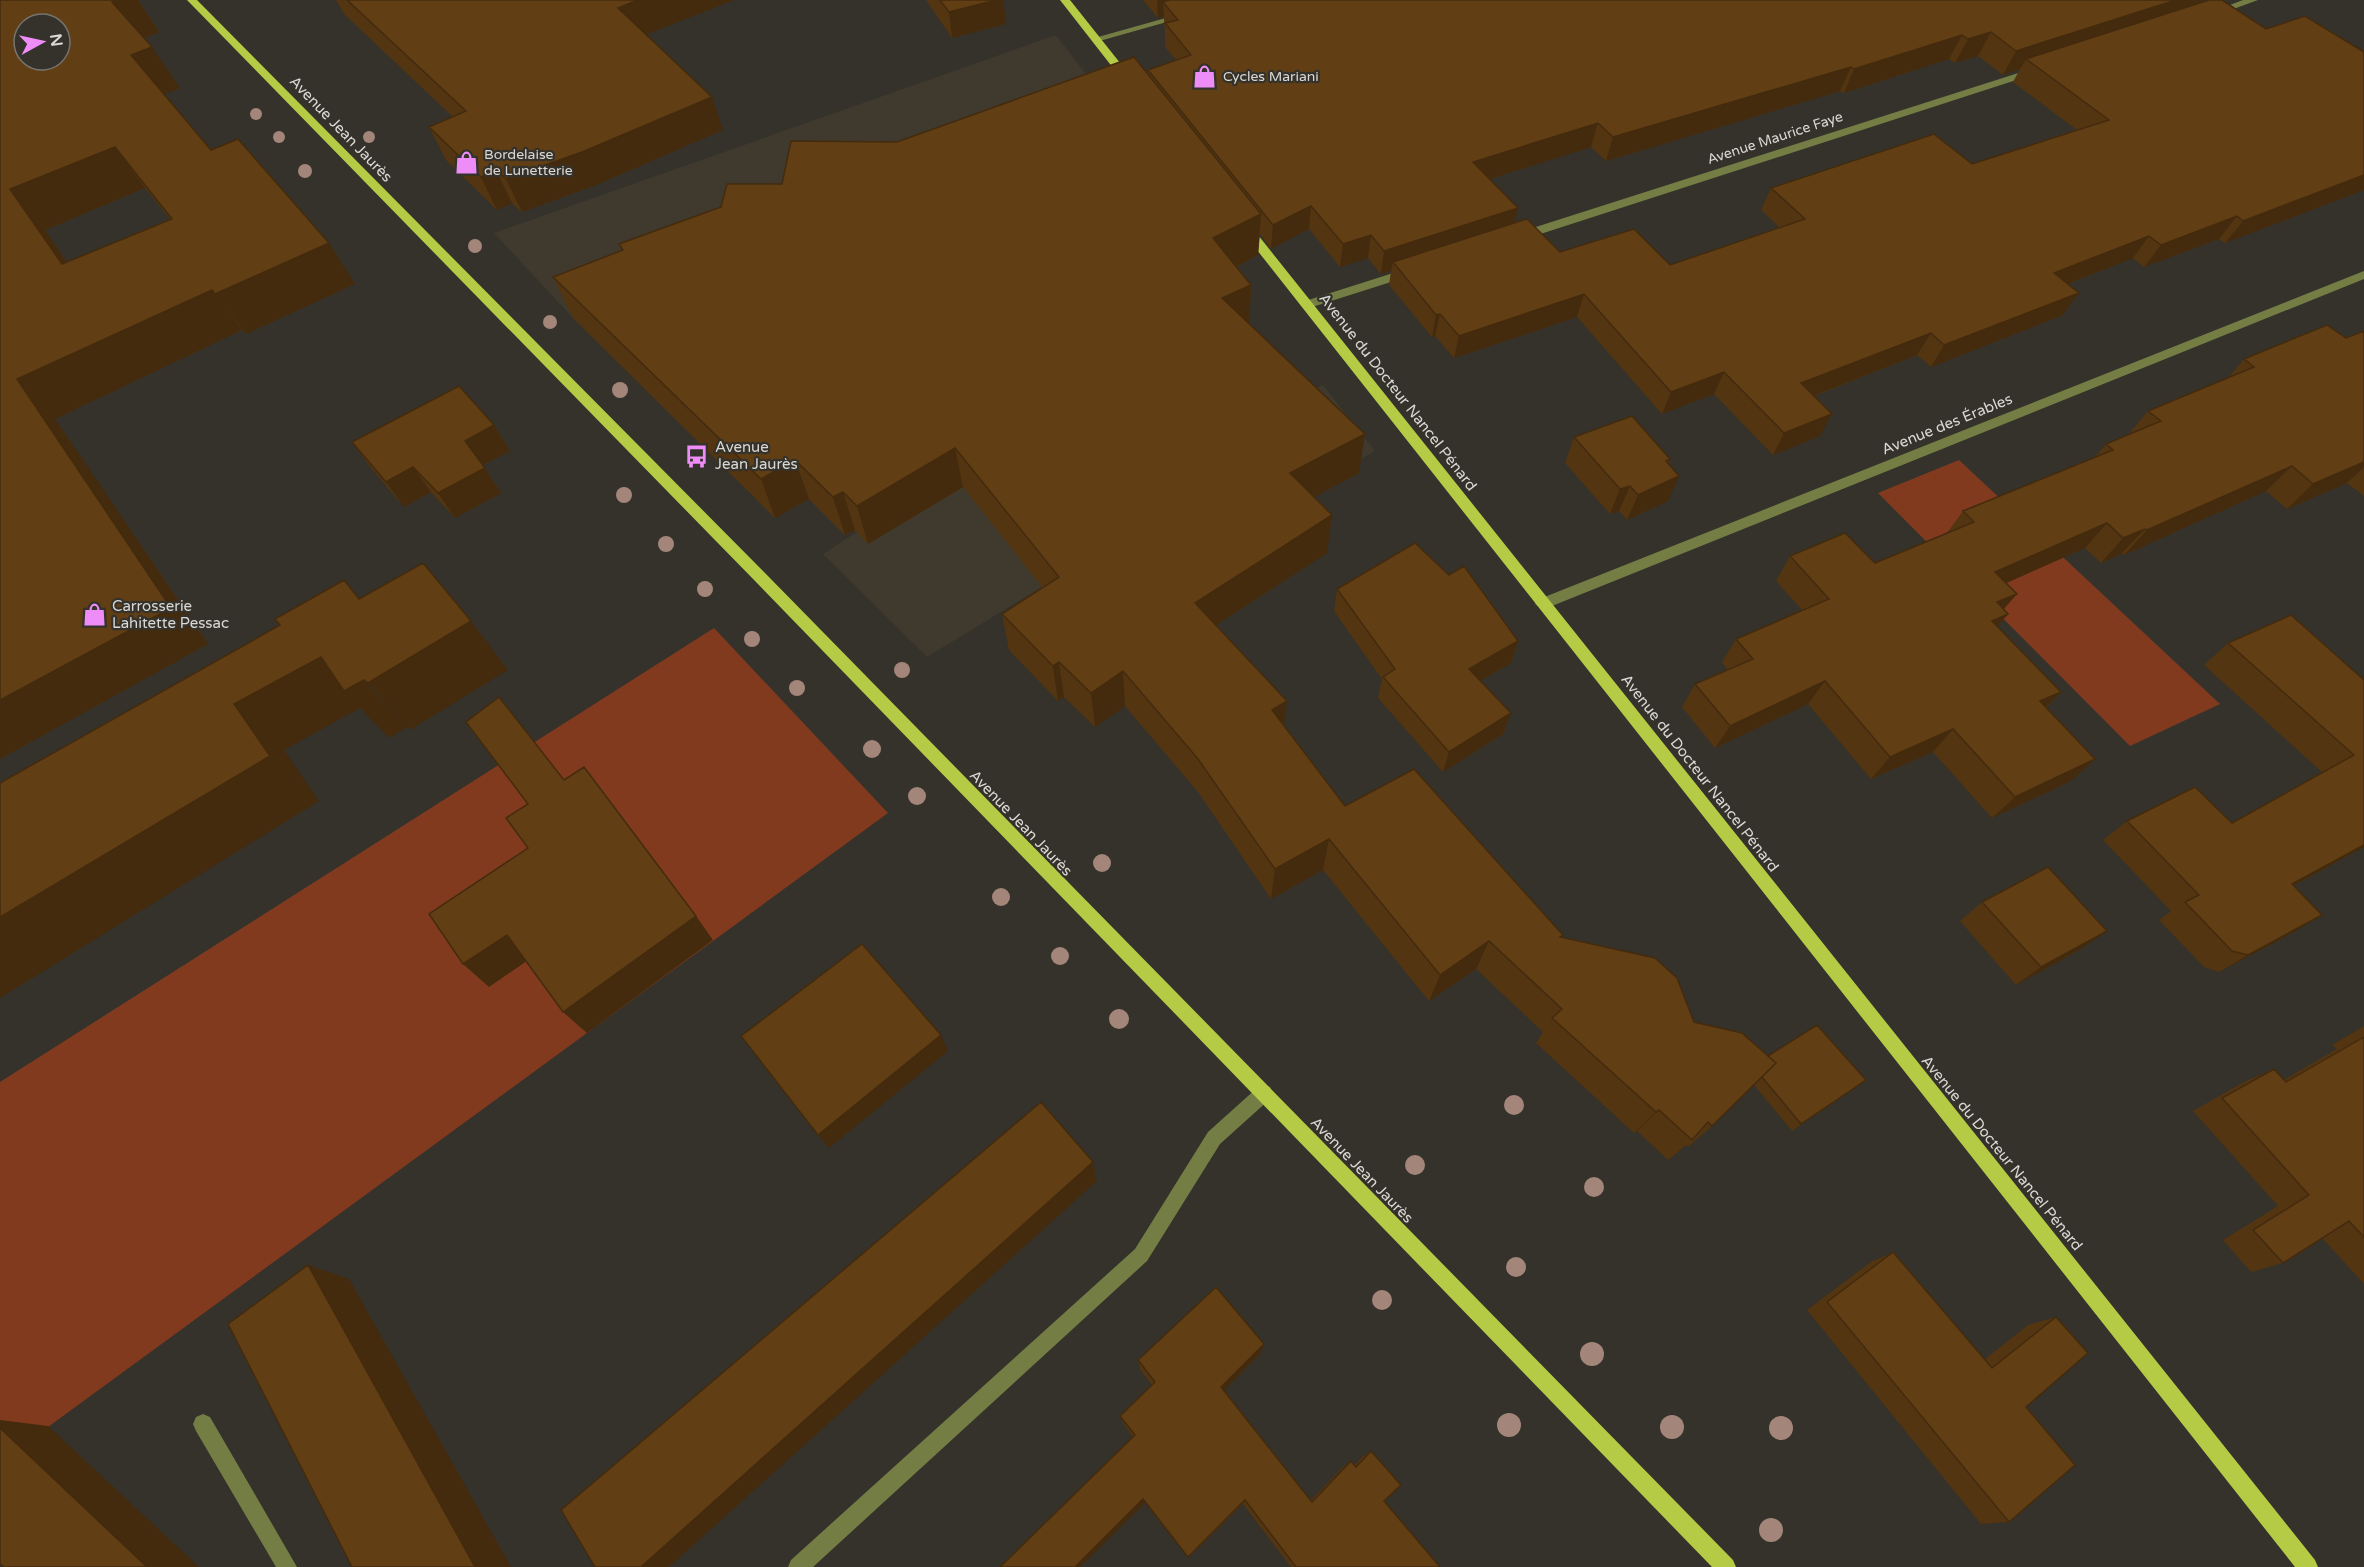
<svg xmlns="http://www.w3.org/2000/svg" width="2364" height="1567" font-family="'Varela Round',sans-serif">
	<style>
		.built { fill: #3f3a2d }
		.green { fill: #823a1f }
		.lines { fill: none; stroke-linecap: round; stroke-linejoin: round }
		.minor { fill: #747e44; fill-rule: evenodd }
		.major { fill: #b5ca45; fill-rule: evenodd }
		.tree { fill: #a38679 }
		.wall { fill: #533511; fill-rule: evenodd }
		.shaded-wall { fill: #442b0e }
		.building { fill: #613e14; stroke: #442b0e; stroke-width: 1.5; fill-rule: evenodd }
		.labels { text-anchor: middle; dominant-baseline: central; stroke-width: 4.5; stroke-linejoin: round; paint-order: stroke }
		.far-poi-label { font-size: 14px; fill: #dad8d4; stroke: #34322b; text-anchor: start }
		.far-street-label { font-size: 14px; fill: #dad8d4; stroke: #34322b }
		.street-label { font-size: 15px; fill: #dad8d4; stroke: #34322b }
		.poi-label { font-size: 15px; fill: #dad8d4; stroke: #34322b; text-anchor: start }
	</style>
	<rect width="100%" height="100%" fill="#34322b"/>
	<path class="built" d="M1056,35L1112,108L1249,326L1309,391L1323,385L1375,451L1351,465L1358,473L1193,562L1121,547L1042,587L927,657L823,554L857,532L854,531L845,535L809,499L775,518L573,318L494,233Z"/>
	<path class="green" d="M1959,460L2220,704L2130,746L1878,493Z
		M714,628L888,813L0,1462V1082Z"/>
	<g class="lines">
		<path class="minor" d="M2243,0H2258L2217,15L2209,13Z
			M1180,14L1188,16L1096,42L1091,39Z
			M2034,68L2039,71L2038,73L1525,239H1517L1515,236L1517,233Z
			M1409,268L1413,269V275L1306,309L1300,305L1302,302Z
			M2364,271V279L1547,608L1542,609L1535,604L1537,600Z
			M1264,1085L1270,1087L1273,1093L1270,1099L1220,1144L1147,1261L813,1567H788L791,1560L1135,1249L1208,1132L1258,1087Z
			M203,1414L210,1417L297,1567H276L196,1431L193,1424L196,1417Z"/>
		<path class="major" d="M187,0H197L766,574L1733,1560L1736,1567H1712L756,582Z
			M1060,0H1070L1132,78V82H1124Z
			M1246,224L1250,225L2315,1560L2318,1567H2295L1242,231V225Z"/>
	</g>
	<g class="tree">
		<circle cx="256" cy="114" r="6"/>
		<circle cx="279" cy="137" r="6"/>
		<circle cx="369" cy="137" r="6"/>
		<circle cx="305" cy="171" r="7"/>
		<circle cx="475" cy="246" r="7"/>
		<circle cx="550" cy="322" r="7"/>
		<circle cx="620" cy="390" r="8"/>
		<circle cx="624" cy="495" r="8"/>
		<circle cx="666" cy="544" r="8"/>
		<circle cx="705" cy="589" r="8"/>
		<circle cx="752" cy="639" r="8"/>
		<circle cx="902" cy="670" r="8"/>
		<circle cx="797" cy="688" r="8"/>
		<circle cx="872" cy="749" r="9"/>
		<circle cx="917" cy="796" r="9"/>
		<circle cx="1102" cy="863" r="9"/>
		<circle cx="1001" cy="897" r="9"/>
		<circle cx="1060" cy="956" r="9"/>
		<circle cx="1119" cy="1019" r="10"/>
		<circle cx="1514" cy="1105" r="10"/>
		<circle cx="1415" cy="1165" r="10"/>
		<circle cx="1594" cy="1187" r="10"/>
		<circle cx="1516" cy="1267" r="10"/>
		<circle cx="1382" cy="1300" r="10"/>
		<circle cx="1592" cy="1354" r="12"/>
		<circle cx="1509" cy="1425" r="12"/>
		<circle cx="1672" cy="1427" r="12"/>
		<circle cx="1781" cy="1428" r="12"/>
		<circle cx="1771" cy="1530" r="12"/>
	</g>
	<path class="wall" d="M0,0H138L159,32L144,38L180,88L164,94L211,150L329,243L355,284L246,334L242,330L55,419L208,644L0,759ZM145,188L170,219L67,262L45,230Z
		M336,0H734L646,34L723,130L596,185L522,212L512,203L497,210L446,160L429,127L453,117L344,14Z
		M926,0H1003L1006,24L952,38Z
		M1143,0H2202L2199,3L2364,190L2225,243L2219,239L2144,267L2133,258L2068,284L2063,315L1931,367L1917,355L1814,396L1820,436L1773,455L1714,394L1662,414L1577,317L1454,358L1435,336L1432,337L1389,285L1391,271L1381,274L1368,258L1340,267L1309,229L1271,249L1260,234L1258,255L1236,267L1251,285L1249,323L1359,473L1314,497L1327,553L1216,625L1284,726L1345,806L1561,937L1694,1022L1768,1056L1866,1080L1792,1131L1754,1085L1712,1126L1688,1147L1686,1145L1668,1160L1637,1131L1634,1133L1536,1043L1543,1032L1476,969L1429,1001L1323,870L1271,899L1198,792L1125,706L1095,727L1064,697L1058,701L1009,650L1002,614L1043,588L963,487L868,544L855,530L845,535L809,499L775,518L573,318L553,277L622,251L619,244L897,142L1148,74V70L1176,60L1165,47V27L1164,25V16L1158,18ZM1978,56L2003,75L2020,69L2013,82L2077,130L1972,164L1771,188L1761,210L1780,228L1670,265L1560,252L1515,223L1490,179L1591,147L1606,161L1840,91L1844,93L1949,59L1955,63Z
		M2364,331V496L2347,483L2287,509L2266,491L2124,555L2122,553L2101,563L2085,548L2006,583L2003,609L2008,614L1997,626L2061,692L2046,708L2095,759L2071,781L1992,818L1933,752L1871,779L1808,704L1715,748L1682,707L1695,684L1728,670L1722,662L1736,639L1802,610L1776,581L1790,556L1875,563L1947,533L1963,511L2095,457L2106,444L2128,435L2148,411L2228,378L2244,359L2346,338Z
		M494,425L510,451L483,465L501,493L455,518L431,492L404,507L371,468L352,442Z
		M1574,437L1670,459L1668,464V501L1627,520L1619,511L1610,514L1565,463Z
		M1337,589L1518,641L1511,663L1480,681L1511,713L1503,734L1443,772L1378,698L1382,679L1334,611Z
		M2228,643L2364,680V847L2293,886L2322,915L2292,933L2219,972L2204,967L2159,920L2171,911L2103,840L2127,821L2232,823L2323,773L2204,665Z
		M1982,902L2081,949L2016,985L1960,921Z
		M2364,1026V1284L2322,1238L2283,1263L2251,1272L2223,1240L2278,1206L2193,1111L2244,1082L2274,1069L2284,1080L2337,1049L2332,1045Z
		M1893,1252L1985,1359L2028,1325L2056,1317L2026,1407L2009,1522L1981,1524L1807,1310L1871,1262Z
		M1261,1353L1224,1390L1311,1500L1344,1466L1351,1461L1355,1465L1363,1456L1371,1451L1384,1501L1440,1567H1291L1243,1504L1188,1558L1145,1503L1080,1567H1000L1133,1437L1123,1423L1120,1416L1152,1385L1140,1369L1138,1360Z"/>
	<path class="shaded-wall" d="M117,0H138L159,32L143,38L112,2Z
		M638,0H734L630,41L618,8Z
		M996,0H1003L1006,24L952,38L949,12Z
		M1157,0H1222L1163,2L1164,16L1158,18Z
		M2176,0H2202L2193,14L2026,59L2020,69L2003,75L2016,51Z
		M1991,32L1978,56L1955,63L1968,39Z
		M1962,35L1949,59L1844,93L1854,69Z
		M152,47L180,88L159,96L131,55Z
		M1851,67L1840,91L1606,161L1613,137Z
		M712,97L723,130L596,185L522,212L506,179Z
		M1598,123L1591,147L1468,186L1473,162Z
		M115,147L145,188L45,230L96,305L62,264L10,189Z
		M496,170L512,203L497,210L481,177Z
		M2364,175V190L2225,243L2243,221Z
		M1311,206L1309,229L1271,249L1273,225Z
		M1518,208L1513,232L1393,262L1391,271L1381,274L1384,251Z
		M1261,214L1258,255L1212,279L1213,238Z
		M2237,216L2219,239L2144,267L2161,245Z
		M1371,235L1368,258L1340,267L1343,244Z
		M2149,236L2133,258L2039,295L2054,273Z
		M329,243L355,284L246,334L215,294Z
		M1251,285L1249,326L1222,298Z
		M212,290L242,330L55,419L208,644L0,759V700L17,379Z
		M2079,293L2063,315L1931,367L1944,345Z
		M1584,294L1577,317L1454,358L1459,336Z
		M1440,314L1435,336L1432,337L1436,315Z
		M1931,333L1917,355L1789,405L1801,383Z
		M1724,372L1714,394L1662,414L1671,392Z
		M1832,414L1820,436L1773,455L1784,433Z
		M494,425L510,451L481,466L465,441Z
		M1365,434L1359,473L1286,512L1290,473Z
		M955,448L963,487L868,544L857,506Z
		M795,460L809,499L775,518L761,479Z
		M2364,462V467L2347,483L2287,509L2313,484Z
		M2292,466L2266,491L2124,555L2147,530Z
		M413,467L431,492L404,507L386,482Z
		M485,468L501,493L455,518L438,493Z
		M1679,476L1668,501L1627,520L1638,495Z
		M1630,486L1619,511L1610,514L1620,489Z
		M843,492L855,530L845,535L833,497Z
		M1332,515L1327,553L1195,639V603Z
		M2107,523L2085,548L1975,597L1995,572Z
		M2145,529L2122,553L2101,563L2123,538Z
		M2017,594L1996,618L1997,602Z
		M2008,614L1987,638L1992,621Z
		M471,621L508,670L410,730L368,683Z
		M1518,641L1511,663L1462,691L1469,669Z
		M321,657L364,680L407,727L389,738L360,708L284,750L319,801L0,998V917L234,704Z
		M1059,662L1064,697L1058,701L1053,666Z
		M1123,671L1125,706L1095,727L1091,693Z
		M1825,681L1808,704L1715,748L1730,726Z
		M2061,692L2039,714L2040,701Z
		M1287,701L1283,735L1272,710Z
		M1511,713L1503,734L1443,772L1449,752Z
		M1953,729L1933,752L1871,779L1890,757Z
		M2095,759L2071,781L1992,818L2015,797Z
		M1329,839L1323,870L1271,899L1275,869Z
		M2364,845V847L2263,902L2292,884Z
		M2322,915L2292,933L2219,972L2248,955Z
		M696,916L713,940L587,1033L563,1012Z
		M2107,931L2081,949L2016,985L2041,967Z
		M507,935L531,958L489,987L463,964Z
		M1489,941L1476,969L1429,1001L1440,975Z
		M941,1035L948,1051L829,1148L818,1135Z
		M1659,1110L1637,1131L1634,1133L1656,1112Z
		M1093,1162L1097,1181L669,1567H641Z
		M308,1265L349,1279L511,1567H475Z
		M1264,1344L1261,1353L1220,1395L1221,1387Z
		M0,1420L48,1426L199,1567H147L0,1428Z
		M1143,1499L1145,1503L1080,1567H1075Z"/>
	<path class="building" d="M0,0H117L112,2L152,47L131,55L211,150L238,139L329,243L215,294L212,290L17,379L171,608L0,700ZM24,24H60V60H24ZM115,147L172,219L62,264L10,189Z
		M347,0H638L618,8L712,97L582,152L506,179L496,170L481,177L429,127L466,111Z
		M940,0H996L949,12Z
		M1169,0H2176L2016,51L1991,32L1968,39L1962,35L1854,69L1851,67L1613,137L1598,123L1473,162L1518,208L1384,251L1371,235L1343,244L1311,206L1273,225L1148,70L1191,55L1165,23L1178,20L1163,2Z
		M2209,0H2222L2266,29L2305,16L2364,52V175L2243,221L2237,216L2161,245L2149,236L2054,273L2079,293L1944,345L1931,333L1801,383L1832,414L1784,433L1724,372L1671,392L1584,294L1459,336L1440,314L1436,315L1393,262L1527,219L1560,252L1634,229L1670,265L1805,219L1771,188L1934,134L1972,164L2109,120L2026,59Z
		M1134,57L1261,214L1213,238L1251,285L1222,298L1365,434L1290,473L1332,515L1195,603L1287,701L1272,710L1345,806L1414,769L1563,935L1560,937L1655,958L1677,978L1694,1022L1742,1033L1776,1063L1712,1126L1708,1122L1692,1140L1659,1110L1656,1112L1552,1018L1562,1009L1489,941L1440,975L1329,839L1275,869L1198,759L1123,671L1091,693L1059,662L1053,666L1002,614L1059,577L955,448L857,506L843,492L833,497L795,460L761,479L553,277L623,250L619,244L721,207L727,184H782L791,141L897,142Z
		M2327,325L2346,338L2364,331V462L2313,484L2292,466L2147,530L2145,529L2123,538L2107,523L1995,572L2017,594L1997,602L2008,614L1992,621L2061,692L2040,701L2095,759L2015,797L1953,729L1890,757L1825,681L1730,726L1695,684L1753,659L1736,639L1829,599L1790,556L1845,533L1875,563L1974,522L1963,511L2113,450L2106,444L2161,421L2148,411L2254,367L2244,359Z
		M459,386L494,425L465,441L485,468L438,493L413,467L386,482L352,442Z
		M1632,416L1670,459L1666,461L1679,476L1638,495L1630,486L1620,489L1574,437Z
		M1415,543L1449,575L1464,566L1518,641L1469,669L1511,713L1449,752L1383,677L1395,669L1337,589Z
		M423,563L471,621L368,683L364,680L344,691L321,657L234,704L270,756L0,917V783L280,625L275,619L344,580L359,599Z
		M2291,615L2364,680V845L2292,884L2322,915L2248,955L2232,951L2185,902L2199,895L2127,821L2195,787L2232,823L2354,755L2228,643Z
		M499,697L564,780L584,767L696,916L563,1012L507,935L463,964L429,914L528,848L506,818L528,804L466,722Z
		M2048,867L2107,931L2041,967L1982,902Z
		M862,944L941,1035L818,1135L741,1036Z
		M1817,1025L1866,1080L1801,1124L1762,1077L1776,1063L1768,1056Z
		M2364,1037V1237L2349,1221L2283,1263L2253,1230L2309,1195L2222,1098L2274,1069L2286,1082Z
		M1041,1102L1093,1162L641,1567H595L561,1510Z
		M1893,1252L1992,1368L2056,1317L2088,1353L2026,1407L2075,1465L2009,1522L1827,1302Z
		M308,1265L475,1567H352L228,1324Z
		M1216,1287L1264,1344L1221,1387L1312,1502L1351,1461L1356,1467L1371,1451L1401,1485L1384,1501L1440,1567H1296L1245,1500L1188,1557L1143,1499L1075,1567H1000L1135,1435L1120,1416L1155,1382L1138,1360Z
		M0,1428L147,1567H4L0,1564Z"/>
	<defs>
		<symbol id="shop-bare" viewBox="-9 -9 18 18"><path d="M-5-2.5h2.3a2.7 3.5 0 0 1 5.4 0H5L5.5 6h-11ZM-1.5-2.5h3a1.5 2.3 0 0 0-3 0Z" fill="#ee8cf8" stroke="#34322b" stroke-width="2.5" paint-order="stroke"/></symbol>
		<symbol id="bus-bare" viewBox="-9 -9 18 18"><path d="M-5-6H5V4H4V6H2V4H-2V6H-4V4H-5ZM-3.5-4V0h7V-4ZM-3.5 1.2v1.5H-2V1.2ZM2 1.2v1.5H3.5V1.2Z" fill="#ee8cf8" stroke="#34322b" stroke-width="2.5" paint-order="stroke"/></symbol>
	</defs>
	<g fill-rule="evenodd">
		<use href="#shop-bare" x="1188" y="60" width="33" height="33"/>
		<use href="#shop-bare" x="450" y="146" width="33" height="33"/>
		<use href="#bus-bare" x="680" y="440" width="33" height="33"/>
		<use href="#shop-bare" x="78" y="598" width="33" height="33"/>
	</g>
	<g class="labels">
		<g class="far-poi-label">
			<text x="1223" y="76">Cycles Mariani</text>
			<text x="484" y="154">Bordelaise<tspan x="484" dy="16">de Lunetterie</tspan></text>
		</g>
		<g class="far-street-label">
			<text transform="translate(1775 138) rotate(-18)">Avenue Maurice Faye</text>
		</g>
		<g class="street-label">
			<text transform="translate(341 129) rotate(46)">Avenue Jean Jaurès</text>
			<text transform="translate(1398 392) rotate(52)">Avenue du Docteur Nancel Pénard</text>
			<text transform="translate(1947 424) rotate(-22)">Avenue des Érables</text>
			<text transform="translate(1700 773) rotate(52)">Avenue du Docteur Nancel Pénard</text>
			<text transform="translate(1021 823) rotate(46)">Avenue Jean Jaurès</text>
			<text transform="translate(2002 1153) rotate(51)">Avenue du Docteur Nancel Pénard</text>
			<text transform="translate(1362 1170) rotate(46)">Avenue Jean Jaurès</text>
		</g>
		<g class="poi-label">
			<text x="715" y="447">Avenue<tspan x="715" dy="17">Jean Jaurès</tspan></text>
			<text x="112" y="606">Carrosserie<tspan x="112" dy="17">Lahitette Pessac</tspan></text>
		</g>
	</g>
	<g transform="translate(42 42) rotate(82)"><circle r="28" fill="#34322b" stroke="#76746f" stroke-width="1.5"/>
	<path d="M0-4.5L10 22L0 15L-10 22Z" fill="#ee8cf8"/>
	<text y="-9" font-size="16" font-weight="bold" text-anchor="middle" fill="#dad8d4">N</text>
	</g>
</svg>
